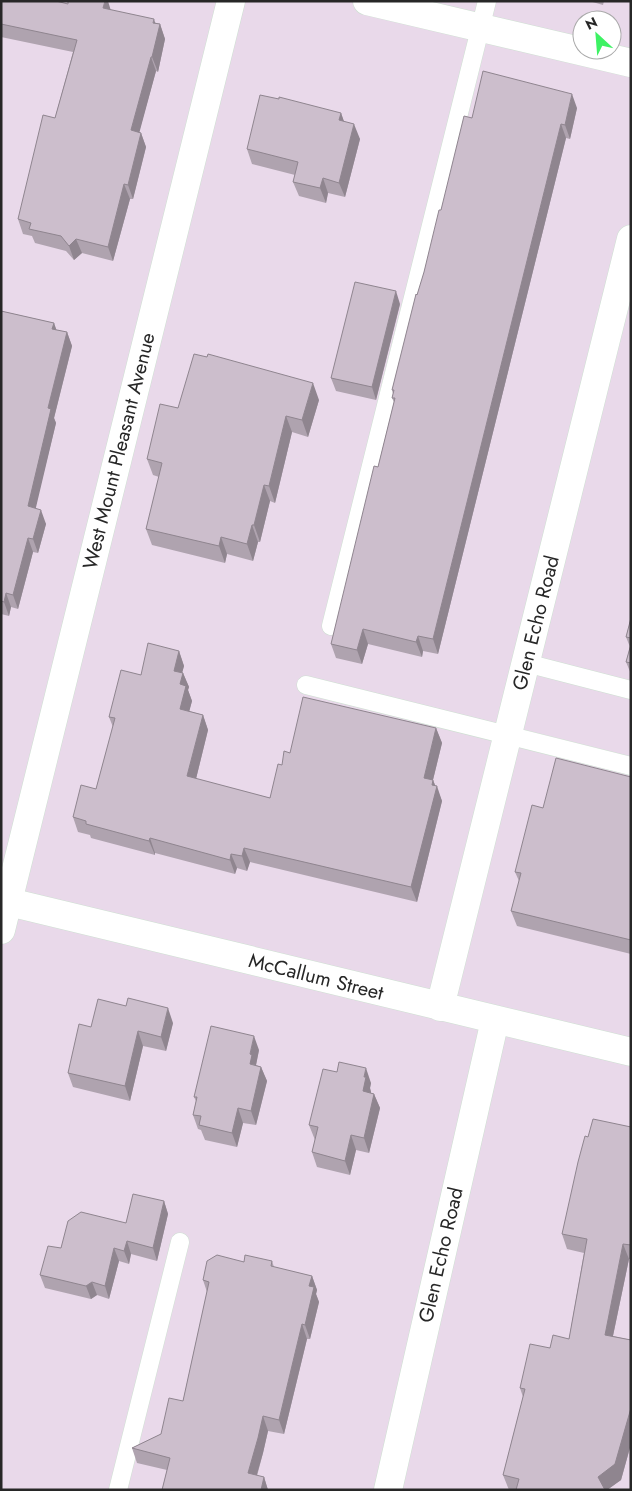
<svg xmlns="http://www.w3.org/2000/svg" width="632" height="1491" font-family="Jost,sans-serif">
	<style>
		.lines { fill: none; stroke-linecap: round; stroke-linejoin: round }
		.lane-casing { stroke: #cee0d2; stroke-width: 19 }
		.street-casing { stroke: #cee0d2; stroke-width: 29 }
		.lane { stroke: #fff; stroke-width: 18 }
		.street { stroke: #fff; stroke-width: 28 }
		.wall { fill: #afa3af }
		.shaded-wall { fill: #8f858f }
		.building { fill: #ccbecc; stroke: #8f858f }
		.labels { text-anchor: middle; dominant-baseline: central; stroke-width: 4; stroke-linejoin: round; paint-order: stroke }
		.street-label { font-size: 20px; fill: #272727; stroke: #fff }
	</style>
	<rect width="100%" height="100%" fill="#e9d9ea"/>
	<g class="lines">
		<defs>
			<path id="lane" d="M331,626L487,1
				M526,663L631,690
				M306,685L631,766
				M118,1490L180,1242"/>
			<path id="street" d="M367,1L631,63
				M1,900L631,1052
				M1,930L231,1
				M440,1007L631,239
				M388,1490L495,1020"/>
		</defs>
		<use href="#lane" class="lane-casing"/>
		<use href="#street" class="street-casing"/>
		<use href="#lane" class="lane"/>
		<use href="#street" class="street"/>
	</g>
	<path class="wall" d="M1,1L68,4L111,10L160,24L165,39L158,72L156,71L139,132L141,133L146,147L133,199H130L113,261L82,253L74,260L66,251L35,243L32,236L23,234L18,219L55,118L73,52L1,37Z
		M589,1H604L603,5Z
		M577,108L570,139L566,138L438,654L423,651L422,657L368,644L362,664L336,658L331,644L378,467L394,402L392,398L393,394L392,390L441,210L472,118Z
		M341,113L344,122L360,139L345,197L328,193L326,203L299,196L293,182L295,175L252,164L247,149Z
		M400,304L376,400L336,391L331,378Z
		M1,311L54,323L56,330L67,332L72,346L54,418L56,423L35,508L46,524L38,553L33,552L18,609L11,607L9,616L1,614Z
		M319,400L308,437L292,432L275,503L270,501L260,542H258L253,561L227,554L225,563L152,545L146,529L159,477L153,475L147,459L178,408Z
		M631,618V674L626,662L630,647L626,637Z
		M179,651L184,666L182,672L183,673L189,687L188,690L192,701L189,711L203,715L208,730L196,779L270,798L282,765L290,753L436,728L442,743L433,780L442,801L417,902L250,862L247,871L237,868L235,874L155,853V855L91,838L90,835L78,832L73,817L96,789L113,727L109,717L141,675Z
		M631,777V954L517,926L511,911L519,881L515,872L543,808Z
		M173,1023L166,1051L143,1046L130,1101L73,1087L68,1073L91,1027Z
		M259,1050L256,1065L261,1067L267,1081L256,1125L243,1123L237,1147L205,1140L201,1130L198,1129L193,1115L196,1101L194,1097Z
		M337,1072L371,1083L370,1088L371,1093L374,1094L380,1108L369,1153L356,1150L350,1175L317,1167L312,1152L315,1140L309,1125Z
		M631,1127V1259H629L613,1336L631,1340V1444L621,1480L607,1490H509L503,1475L523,1397L520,1388L550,1348L569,1339L584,1253L567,1249L562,1234L588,1137Z
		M164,1201L168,1214L157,1261L131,1254L129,1264L119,1261L109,1299L97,1295L91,1299L45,1288L40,1275L61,1248L126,1223Z
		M272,1261L274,1267L312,1276L317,1290L316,1294L319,1302L310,1339H307L284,1434L268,1431L263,1453L257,1476L264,1477L268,1490H162L167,1470L137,1463L132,1448L161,1434L183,1401L207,1292L203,1280L244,1262Z"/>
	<path class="shaded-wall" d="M105,1H108L111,11L103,8Z
		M154,19L158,32L160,24L165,39L158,72L152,57Z
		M151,57L156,71L136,145L131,130Z
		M572,94L577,108L570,139L565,125Z
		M341,113L346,127L339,120Z
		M354,124L360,139L345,197L339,183Z
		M561,124L566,138L438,654L433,639Z
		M141,133L146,147L133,199L128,185Z
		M323,178L328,193L326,203L320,188Z
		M124,184L130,199L113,261L108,247Z
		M76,239L82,253L74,260L69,246Z
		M396,291L400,304L376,400L372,387Z
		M54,323L59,337L52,329Z
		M67,332L72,346L54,418L56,423L33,520L28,506L48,408Z
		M313,383L319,400L308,437L302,420Z
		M286,416L292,432L275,503L269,486Z
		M264,485L270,501L260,542L254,525Z
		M41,510L46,524L38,553L33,539Z
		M252,525L258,542L253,561L247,544Z
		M221,537L227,554L225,563L219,546Z
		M28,538L33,552L18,609L13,595Z
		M6,593L11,607L9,616L4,602Z
		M363,629L368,644L362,664L357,650Z
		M418,636L423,651L422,657L416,642Z
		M179,651L184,666L179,685L174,671Z
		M183,673L189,687L188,690L192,701L186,724L180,709V684Z
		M203,715L208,730L193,791L187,776Z
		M436,728L442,743L430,792L424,778Z
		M433,780L436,788L437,786L442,801L417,902L411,887Z
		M150,838L155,853V855L149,841Z
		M244,848L250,862L247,871L242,856Z
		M231,854L237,868L235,874L230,860Z
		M168,1008L173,1023L166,1051L161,1037Z
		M138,1031L143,1046L130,1101L125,1086Z
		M254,1036L259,1050L256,1065L250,1064V1054Z
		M261,1067L267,1081L256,1125L251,1111Z
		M366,1068L371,1083L370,1088L371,1092L368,1105L363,1091L364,1077Z
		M374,1094L380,1108L369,1153L364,1138Z
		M238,1108L243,1123L237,1147L232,1133Z
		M351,1135L356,1150L350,1175L345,1161Z
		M164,1201L168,1214L157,1261L153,1248Z
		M127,1241L131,1254L129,1264L124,1251Z
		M623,1244L629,1259L610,1350L605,1335Z
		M114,1248L119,1261L109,1299L105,1286Z
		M312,1276L317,1290L316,1294L319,1302L310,1339L305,1325L309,1286Z
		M92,1282L97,1295L91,1299L86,1286Z
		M302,1324L307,1339L284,1434L279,1420Z
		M631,1408V1444L621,1480L607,1490H603L598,1477Z
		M263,1416L268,1431L263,1453L253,1488L248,1473Z
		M264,1477L268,1490H261Z"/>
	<path class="building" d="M1,1H56L68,4V1H105L103,8L154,19L153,23L160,24L152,57H151L131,130L141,133L128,185L124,184L108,247L76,239L69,246L61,236L29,229L31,223L18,219L43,115L55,118L77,40L1,24Z
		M483,71L572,94L565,125L561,124L433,639L418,636L416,642L363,629L357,650L331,644L374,466L378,467L395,398H392L394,390H392L416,294L417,295L424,272L439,210H441L464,116L472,118Z
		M260,95L279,99V97L341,113L339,120L354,124L339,183L323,178L320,188L293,182L298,162L247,149Z
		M355,282L396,291L372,387L331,378Z
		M1,311L54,323L52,329L67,332L48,408L51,409L28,506L41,510L33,539L28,538L13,595L6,593L4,602L1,601Z
		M194,354L207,357L208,354L313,383L302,420L286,416L269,486L264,485L254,525H252L247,544L221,537L219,546L146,529L162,463L147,459L160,404L178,408Z
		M631,618V638L626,637Z
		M148,643L179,651L174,671L183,673L180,684L186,686L180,709L203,715L187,776L270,798L278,764L282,765L284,751L290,753L303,697L436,728L424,778L433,780L432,785L437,786L411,887L244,848L242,856L231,854L230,860L150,838L149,841L86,824V821L73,817L81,785L96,789L115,718L109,717L121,670L141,675Z
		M631,644V663L626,662Z
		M556,758L631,777V940L511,911L521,873L515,872L532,805L543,808Z
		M128,998L168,1008L161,1037L138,1031L125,1086L68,1073L79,1024L91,1027L98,999L126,1006Z
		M211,1026L254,1036L250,1054L252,1055L250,1064L261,1067L251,1111L238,1108L232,1133L199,1125L201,1116L193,1115L197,1097H194Z
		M339,1062L366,1068L364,1077H366L363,1091L374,1094L364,1138L351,1135L345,1161L312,1152L318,1127L309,1125L323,1069L337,1072Z
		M593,1119L631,1127V1245L623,1244L605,1335L631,1340V1408L615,1464L598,1477L605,1490H516L519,1479L503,1475L525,1389L520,1388L530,1344L550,1348L553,1335L569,1339L587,1239L562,1234L578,1162L585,1136L588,1137Z
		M133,1194L164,1201L153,1248L127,1241L124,1251L114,1248L105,1286L92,1282L86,1286L40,1275L48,1246L61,1248L68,1221L81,1212L126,1223Z
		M217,1255L244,1262L245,1255L272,1261L271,1266L312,1276L309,1286L314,1287L305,1325L302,1324L279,1420L263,1416L258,1438L248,1473L264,1477L261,1490H162L170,1458L132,1448L161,1434L169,1398L183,1401L209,1282L203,1280L207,1261Z"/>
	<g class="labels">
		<g class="street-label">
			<text transform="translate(119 451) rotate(-76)">West Mount Pleasant Avenue</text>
			<text transform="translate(536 623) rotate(-76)">Glen Echo Road</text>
			<text transform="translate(316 977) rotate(14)">McCallum Street</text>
			<text transform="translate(441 1255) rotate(-77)">Glen Echo Road</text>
		</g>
	</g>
	<rect width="632" height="1491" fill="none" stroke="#272727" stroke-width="5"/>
	<g transform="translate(597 35) rotate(334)"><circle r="24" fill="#ffffff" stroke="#a9a9a9"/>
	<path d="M0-4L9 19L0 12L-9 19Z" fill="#3df263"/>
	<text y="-8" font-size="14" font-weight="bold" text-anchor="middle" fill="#272727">N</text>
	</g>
</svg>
